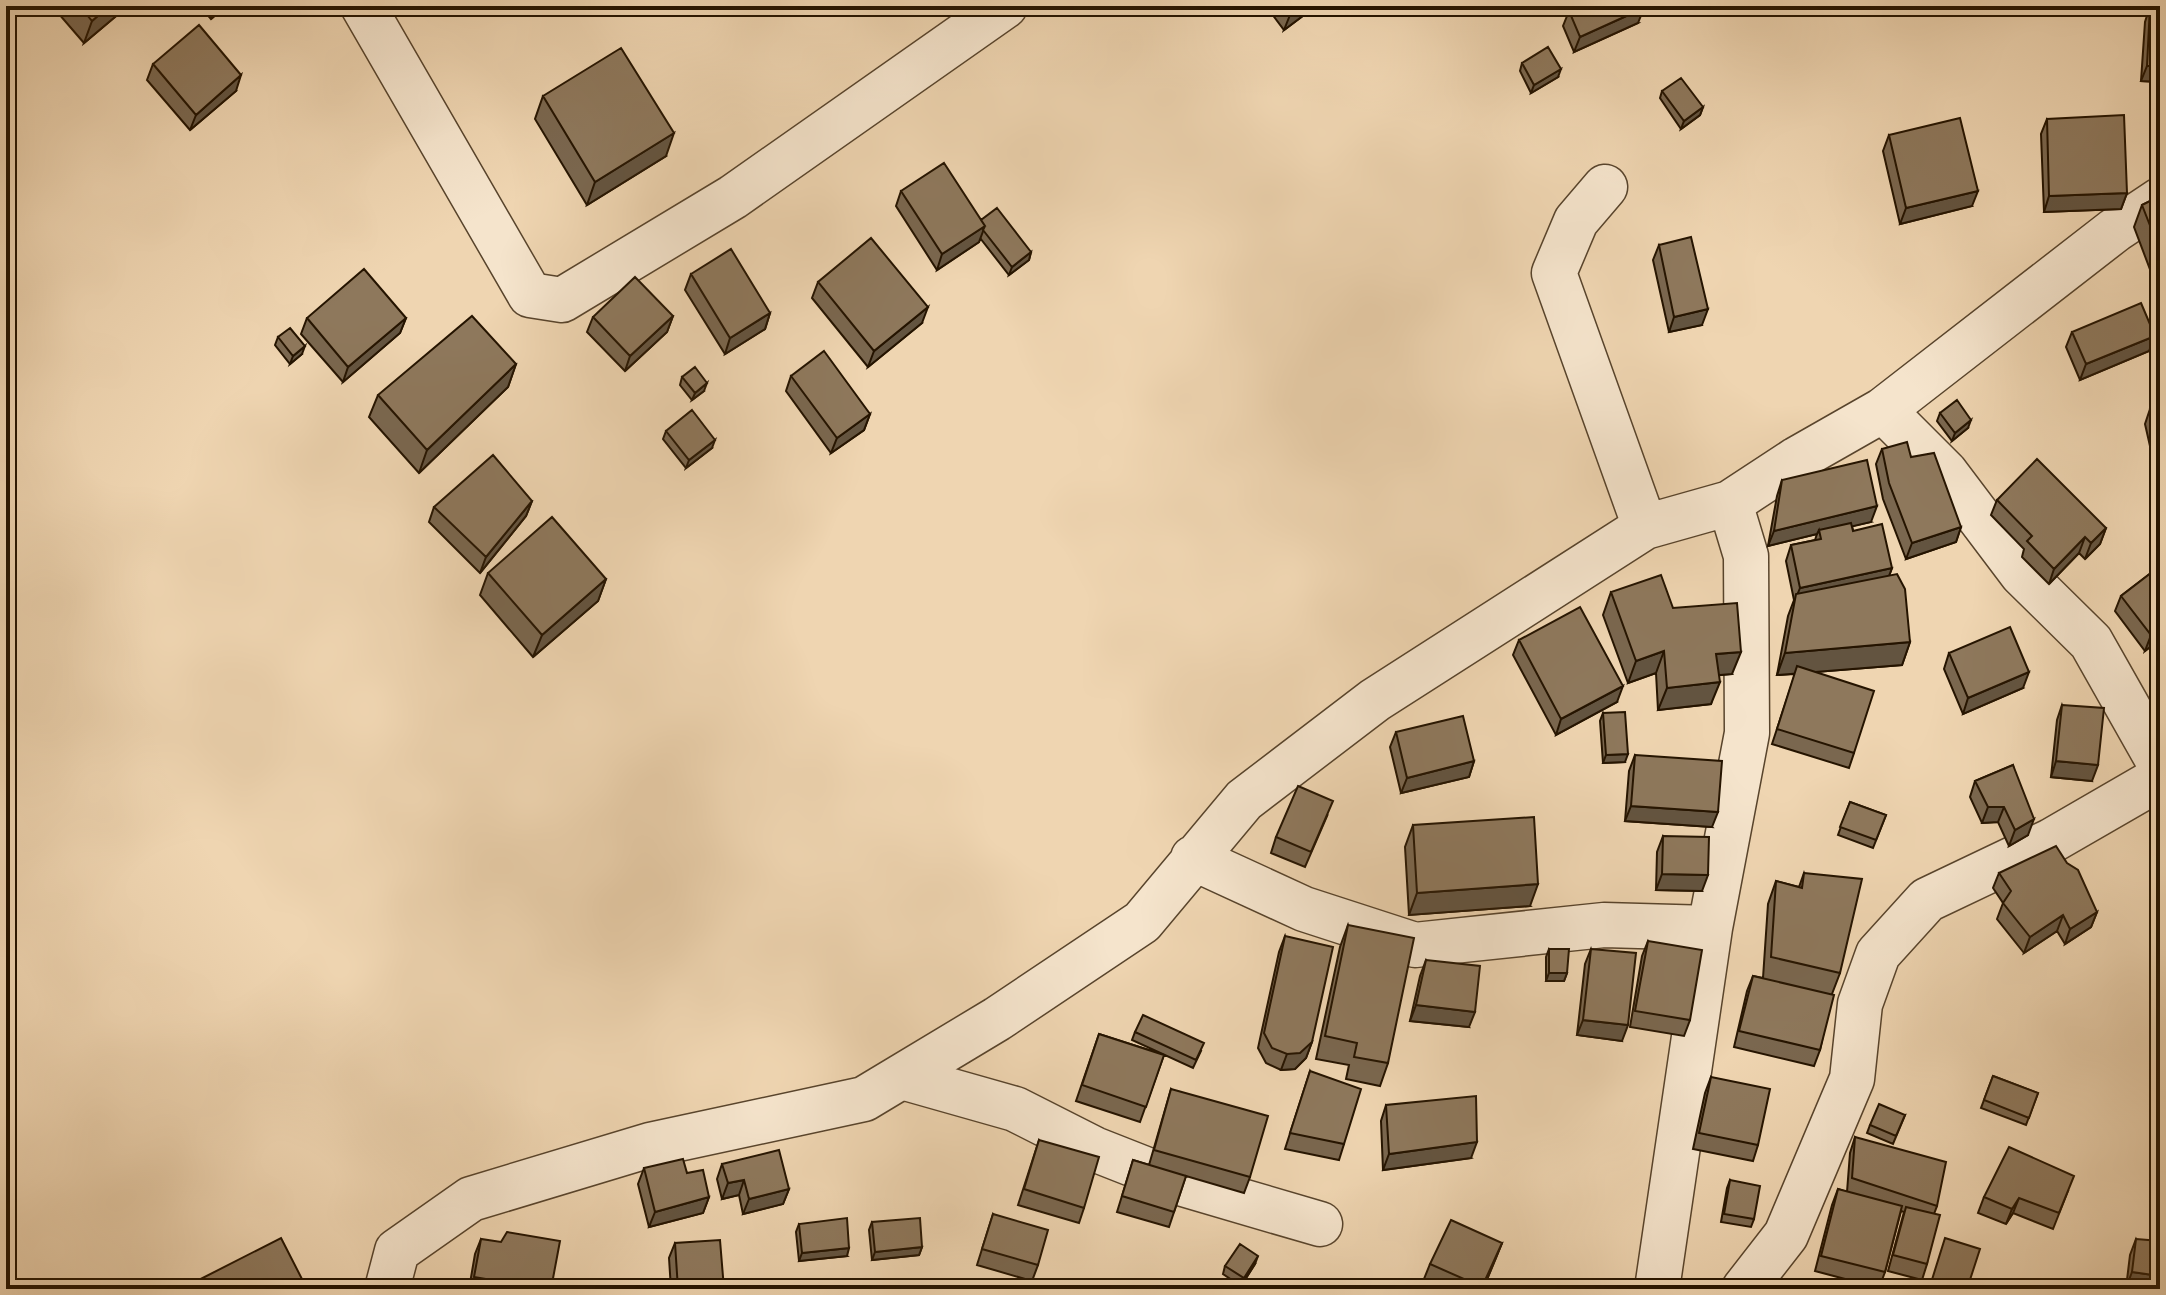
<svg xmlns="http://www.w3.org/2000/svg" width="2166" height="1295" font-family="'IM FELL English',serif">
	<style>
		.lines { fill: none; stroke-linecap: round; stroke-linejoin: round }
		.minor-casing { stroke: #58442c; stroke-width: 47 }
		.minor { stroke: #f5e4cc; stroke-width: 44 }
		.wall { fill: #7a674f; stroke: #251400; stroke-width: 2 }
		.shaded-wall { fill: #635440; stroke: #251400; stroke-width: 2 }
		.building { fill: #8e785c; stroke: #251400; stroke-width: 2 }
	</style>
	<rect width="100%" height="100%" fill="#efd5b1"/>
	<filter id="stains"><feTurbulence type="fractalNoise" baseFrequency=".0025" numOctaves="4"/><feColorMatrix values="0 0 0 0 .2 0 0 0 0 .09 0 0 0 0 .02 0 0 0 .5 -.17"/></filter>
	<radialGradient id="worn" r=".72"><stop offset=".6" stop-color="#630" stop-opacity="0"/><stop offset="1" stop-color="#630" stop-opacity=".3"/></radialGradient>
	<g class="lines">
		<defs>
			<path id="minor" d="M363,6L530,295L562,300L733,197L1005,6
				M1605,187L1576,221L1554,273L1645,527
				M1883,410L1945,472L2022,574L2091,642L2160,764
				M1193,858L1304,909L1415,945L1604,925L1710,928L1747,733L1746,556L1730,503
				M902,1077L1015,1109L1094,1149L1183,1184L1320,1224
				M387,1289L397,1251L471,1199L650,1145L864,1099L997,1019L1142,922L1244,800L1375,700L1645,527L1730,503L1797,459L1883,410L2115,230L2160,200
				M1657,1289L1710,928
				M1744,1289L1786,1235L1852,1079L1860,1004L1878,954L1927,900L2051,841L2160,778"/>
		</defs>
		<use href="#minor" class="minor-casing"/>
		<use href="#minor" class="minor"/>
	</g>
	<path class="wall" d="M52,6H128L84,43Z
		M200,6H226L211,19Z
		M1266,6H1316L1284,30Z
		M1452,6H1466L1456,12Z
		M2150,6L2160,82L2141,81L2145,22Z
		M1569,11L1638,23L1574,52L1563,26Z
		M1522,63L1558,77L1531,93L1520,71Z
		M153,64L236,91L190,130L147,80Z
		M1662,91L1703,107L1700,115L1681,129L1660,98Z
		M543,96L666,156L587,205L535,119Z
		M2047,119L2127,193L2121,209L2044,212L2041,134Z
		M1889,135L1972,206L1900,224L1883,151Z
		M901,191L981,220L1031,252L1029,260L1009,275L980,238L979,242L937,270L896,206Z
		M2160,196V286L2157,288L2134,227L2142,205Z
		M1659,245L1702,325L1669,332L1653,260Z
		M691,274L770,313L765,329L725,354L685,290Z
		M818,282L922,323L868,367L812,298Z
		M673,316L667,332L625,371L587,332L593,317Z
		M307,318H406L400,333L343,382L301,334Z
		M2072,332L2149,351L2080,380L2066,347Z
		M278,337L302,354L290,364L275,345Z
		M516,364L508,387L419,473L369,417L378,395Z
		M791,376L870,414L864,430L831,453L786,391Z
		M682,377L704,391L692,400L680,385Z
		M2160,406V467L2155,468L2145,424L2150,409Z
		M1940,413L1968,428L1952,441L1937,421Z
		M666,431L712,448L686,468L663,439Z
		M1882,449L1911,457L1961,527L1956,542L1906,559L1883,499L1876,464Z
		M1782,480L1871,522L1852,526L1853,531L1892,568L1889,576L1910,642L1902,665L1815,672L1854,753L1849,768L1772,744L1795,674L1777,675L1788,616L1794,600L1786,561L1791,545L1815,540L1817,534L1768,546L1777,496Z
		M1997,500L2106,528L2100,544L2085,559L2079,553L2049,584L2022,557L2024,549L1991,515Z
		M532,501L526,516L480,573L429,522L434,507Z
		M2160,566V639L2145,651L2115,611L2121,596Z
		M488,573L606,579L598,601L533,657L480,595Z
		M1611,592L1673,608L1732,674L1719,675L1711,704L1658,710L1656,673L1628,683L1603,615Z
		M1519,640L1617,702L1556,735L1513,655Z
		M1949,653L2023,688L1963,714L1944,669Z
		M2062,705L2092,781L2051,777L2057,720Z
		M1603,713L1625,762L1603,763L1600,721Z
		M1396,732L1474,761L1469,777L1401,793L1390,747Z
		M1635,755L1712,827L1625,821L1629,771Z
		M2013,765L2028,835L2009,846L1998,822L1982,823L1970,797L1975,781Z
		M1850,802L1886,815L1873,848L1838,835Z
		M1327,816L1305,867L1271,853L1276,837Z
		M1413,825L1530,906L1409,915L1405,847Z
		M1663,836L1702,891L1656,890L1657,852Z
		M1804,873L1840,973L1832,994L1820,1050L1814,1066L1734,1047L1747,991L1753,976L1763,978L1768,904L1776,881L1799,887Z
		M1999,873L2097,912L2091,927L2065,944L2057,931L2024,953L1997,919L2003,903L1993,888Z
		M1348,925L1388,1063L1380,1086L1346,1079L1349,1065L1316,1059L1340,947Z
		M1285,936L1312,1042L1306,1058L1295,1069L1281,1070L1266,1063L1258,1048L1279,952Z
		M1648,941L1690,1020L1684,1036L1630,1027L1642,956Z
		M1549,949L1567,973L1564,981H1546V957Z
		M1591,949L1622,1041L1577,1035L1585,964Z
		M1426,960L1469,1027L1410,1021L1420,976Z
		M1135,1032L1201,1051L1193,1068L1132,1040Z
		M1099,1034L1164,1055L1140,1122L1076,1101Z
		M1310,1071L1344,1144L1339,1160L1285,1149Z
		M1993,1076L2038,1093L2026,1125L1981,1108Z
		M1711,1077L1758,1145L1753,1161L1693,1149L1705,1093Z
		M1171,1089L1250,1177L1244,1193L1186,1176L1169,1227L1117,1212L1133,1160L1149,1165Z
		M1386,1105L1471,1158L1383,1170L1381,1121Z
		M1905,1115L1893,1144L1867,1133L1870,1125Z
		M1855,1137L1937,1206L1934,1214L1927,1264L1922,1280L1888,1271L1904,1212L1901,1211L1885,1272L1879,1288L1815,1271L1832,1205L1838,1189L1847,1192L1850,1153Z
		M1039,1140L1084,1208L1079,1223L1018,1205Z
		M722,1164L789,1189L783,1204L743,1214L739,1195L722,1199L717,1179Z
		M644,1168L687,1173L709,1197L703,1213L649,1227L638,1184Z
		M1730,1180L1754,1219L1751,1227L1721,1222L1727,1188Z
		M2068,1191L2053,1229L2013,1213L2006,1224L1978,1213L1984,1197Z
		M993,1214L1038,1265L1032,1281L977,1265Z
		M872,1222L922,1247L919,1255L872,1260L869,1230Z
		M799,1224L847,1256L799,1261L796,1232Z
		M481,1239L551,1289H469L475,1254Z
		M2136,1239L2160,1289H2136L2126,1288L2130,1255Z
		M675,1243L724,1289H671L669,1258Z
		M1502,1243L1483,1289H1446L1424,1279L1430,1264Z
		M1255,1264L1241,1286L1223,1274L1225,1266Z"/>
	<path class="shaded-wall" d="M109,6H128L84,43L92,21Z
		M220,6H226L211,19L214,11Z
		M1301,6H1316L1284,30L1290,15Z
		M1458,6H1466L1456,12Z
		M1644,8L1638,23L1574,52L1580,37Z
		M2147,66H2160V82L2141,81Z
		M1561,69L1558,77L1531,93L1534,85Z
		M241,75L236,91L190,130L196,115Z
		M1703,107L1700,115L1681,129L1684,121Z
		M674,133L666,156L587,205L595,182Z
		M1978,191L1972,206L1900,224L1906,208Z
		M2127,193L2121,209L2044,212L2049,196Z
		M985,226L979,242L937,270L942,254Z
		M1031,252L1029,260L1009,275L1012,267Z
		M928,307L922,323L868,367L874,351Z
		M1708,309L1702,325L1669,332L1674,317Z
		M770,313L765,329L725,354L730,338Z
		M673,316L667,332L625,371L630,356Z
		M406,318L400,333L343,382L348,367Z
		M2155,336L2149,351L2080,380L2086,364Z
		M305,346L302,354L290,364L293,356Z
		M516,364L508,387L419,473L427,450Z
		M707,383L704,391L692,400L695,393Z
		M870,414L864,430L831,453L837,438Z
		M1971,420L1968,428L1952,441L1955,433Z
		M715,440L712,448L686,468L689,460Z
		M2160,455V467L2155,468Z
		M532,501L526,516L480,573L486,557Z
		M1877,506L1871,522L1820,534L1819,530L1817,534L1768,546L1774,531Z
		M1961,527L1956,542L1906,559L1912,543Z
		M2106,528L2100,544L2085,559L2091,543Z
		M2085,537L2079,553L2049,584L2054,569Z
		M1892,568L1886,584L1794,603L1800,588Z
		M606,579L598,601L533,657L542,635Z
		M2160,628V639L2145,651L2151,635Z
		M1910,642L1902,665L1777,675L1785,653Z
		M1664,651L1656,673L1628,683L1636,661Z
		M1741,652L1732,674L1708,676L1716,654Z
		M2029,672L2023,688L1963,714L1968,698Z
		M1720,682L1711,704L1658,710L1667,688Z
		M1623,686L1617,702L1556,735L1561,719Z
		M1628,754L1625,762L1603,763L1606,755Z
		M1474,761L1469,777L1401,793L1407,778Z
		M2056,761L2098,765L2092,781L2051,777Z
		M1631,806L1718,812L1712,827L1625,821Z
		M1988,807H2004L1998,822L1982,823Z
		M2034,819L2028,835L2009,846L2015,830Z
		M1662,874L1708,875L1702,891L1656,890Z
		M1538,884L1530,906L1409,915L1417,893Z
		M2097,912L2091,927L2065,944L2070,929Z
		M2063,915L2057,931L2024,953L2030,937Z
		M1549,973H1567L1564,981H1546Z
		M1416,1005L1475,1012L1469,1027L1410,1021Z
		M1583,1020L1628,1025L1622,1041L1577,1035Z
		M1312,1042L1306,1058L1295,1069L1281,1070L1287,1054Z
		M1477,1142L1471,1158L1383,1170L1389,1154Z
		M744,1180L739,1195L722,1199L728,1183Z
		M789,1189L783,1204L743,1214L749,1199Z
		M709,1197L703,1213L649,1227L655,1212Z
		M2019,1198L2013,1213L2006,1224L2012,1209Z
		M1502,1243L1496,1258L1483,1289H1481Z
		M922,1247L919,1255L872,1260L875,1252Z
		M849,1248L847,1256L799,1261L802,1253Z
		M1258,1256L1255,1264L1241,1286L1244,1278Z
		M2132,1272L2160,1276V1289H2136L2126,1288Z
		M303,1281L300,1289H287Z"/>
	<path class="building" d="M80,6H109L92,21Z
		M209,6H220L214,11Z
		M1283,6H1301L1290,15Z
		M1578,6H1643L1644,8L1580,37L1569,11Z
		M2150,6L2160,7V66H2147Z
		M199,25L241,75L196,115L153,64Z
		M1548,47L1561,69L1534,85L1522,63Z
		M621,48L674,133L595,182L543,96Z
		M1681,78L1703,107L1684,121L1662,91Z
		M2124,115L2127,193L2049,196L2047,119Z
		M1960,118L1978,191L1906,208L1889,135Z
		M944,163L985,226L942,254L901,191Z
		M2160,196V251L2142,205Z
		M997,208L1031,252L1012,267L983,230L985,226L981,220Z
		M1691,237L1708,309L1674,317L1659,245Z
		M871,238L928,307L874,351L818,282Z
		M731,249L770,313L730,338L691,274Z
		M364,269L406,318L348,367L307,318Z
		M635,277L673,316L630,356L593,317Z
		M2141,303L2155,336L2086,364L2072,332Z
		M472,316L516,364L427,450L378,395Z
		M290,328L305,346L293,356L278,337Z
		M824,351L870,414L837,438L791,376Z
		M695,367L707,383L695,393L682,377Z
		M1957,400L1971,420L1955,433L1940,413Z
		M2160,406V450L2150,409Z
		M692,410L715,440L689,460L666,431Z
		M1907,442L1911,457L1934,453L1961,527L1912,543L1889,483L1882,449Z
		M493,455L532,501L486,557L434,507Z
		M2037,459L2106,528L2091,543L2085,537L2054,569L2027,541L2032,536L1997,500Z
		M1867,460L1877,506L1774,531L1782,480Z
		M552,517L606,579L542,635L488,573Z
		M1851,523L1853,531L1882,524L1892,568L1800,588L1791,545L1821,539L1819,530Z
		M2160,566V628L2151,635L2121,596Z
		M1897,574L1905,589L1910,642L1785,653L1796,594Z
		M1661,575L1673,608L1737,603L1741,652L1716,654L1720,682L1667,688L1664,651L1636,661L1611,592Z
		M1580,607L1623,686L1561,719L1519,640Z
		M2010,627L2029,672L1968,698L1949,653Z
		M1797,666L1874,691L1854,753L1777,729Z
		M2062,705L2104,708L2098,765L2056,761Z
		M1625,712L1628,754L1606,755L1603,713Z
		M1463,716L1474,761L1407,778L1396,732Z
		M1635,755L1722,761L1718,812L1631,806Z
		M2013,765L2034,819L2015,830L2004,807H1988L1975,781Z
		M1298,786L1333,801L1311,852L1276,837Z
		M1850,802L1886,815L1876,840L1840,827Z
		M1534,817L1538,884L1417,893L1413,825Z
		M1663,836L1709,837L1708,875L1662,874Z
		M2056,846L2067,863L2078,870L2097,912L2070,929L2063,915L2030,937L2003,903L2011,891L1999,873Z
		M1804,873L1862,879L1840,973L1771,957L1776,881L1802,888Z
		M1348,925L1414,938L1388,1063L1354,1057L1357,1043L1325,1036Z
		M1285,936L1333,947L1312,1042L1300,1053L1287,1054L1272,1048L1264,1033Z
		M1648,941L1702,950L1690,1020L1635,1011Z
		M1549,949H1569L1567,973H1549Z
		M1591,949L1636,953L1628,1025L1583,1020Z
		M1426,960L1480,966L1475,1012L1416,1005Z
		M1753,976L1834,995L1820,1050L1739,1031Z
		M1143,1015L1204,1043L1196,1060L1135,1032Z
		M1099,1034L1164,1055L1146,1107L1082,1085Z
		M1310,1071L1361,1089L1344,1144L1290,1133Z
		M1993,1076L2038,1093L2029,1118L1984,1100Z
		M1711,1077L1770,1089L1758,1145L1699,1133Z
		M1171,1089L1268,1116L1250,1177L1154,1150Z
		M1476,1096L1477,1142L1389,1154L1386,1105Z
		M1879,1104L1905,1115L1896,1136L1870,1125Z
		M1855,1137L1946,1162L1937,1206L1852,1178Z
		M1039,1140L1099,1157L1084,1208L1024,1189Z
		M2009,1147L2074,1176L2059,1213L2019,1198L2012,1209L1984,1197Z
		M779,1150L789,1189L749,1199L744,1180L728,1183L722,1164Z
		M683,1159L687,1173L703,1170L709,1197L655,1212L644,1168Z
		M1133,1160L1186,1176L1174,1212L1122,1196Z
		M1730,1180L1760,1186L1754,1219L1724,1214Z
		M1838,1189L1902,1206L1885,1272L1821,1256Z
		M1906,1207L1940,1215L1927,1264L1893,1255Z
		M993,1214L1048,1230L1038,1265L982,1249Z
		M847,1218L849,1248L802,1253L799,1224Z
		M920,1218L922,1247L875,1252L872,1222Z
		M1451,1220L1502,1243L1482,1287L1430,1264Z
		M507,1232L560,1241L551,1289H490L492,1280L474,1277L481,1239L501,1242Z
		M281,1238L303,1281L287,1289H181Z
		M1945,1238L1980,1249L1967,1289H1939L1930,1286Z
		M2136,1239L2160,1241V1276L2132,1272Z
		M720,1240L724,1289H678L675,1243Z
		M1240,1244L1258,1256L1244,1278L1225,1266Z
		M1189,1281L1199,1284L1196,1289H1182L1184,1283L1189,1284Z"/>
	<rect width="2166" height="1295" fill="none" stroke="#efd5b1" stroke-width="32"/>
	<rect x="8" y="8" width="2150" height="1279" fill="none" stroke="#251400" stroke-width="4"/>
	<rect x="16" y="16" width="2134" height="1263" fill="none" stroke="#251400" stroke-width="2"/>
	<rect width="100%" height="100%" filter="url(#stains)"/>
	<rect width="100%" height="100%" fill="url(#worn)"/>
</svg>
